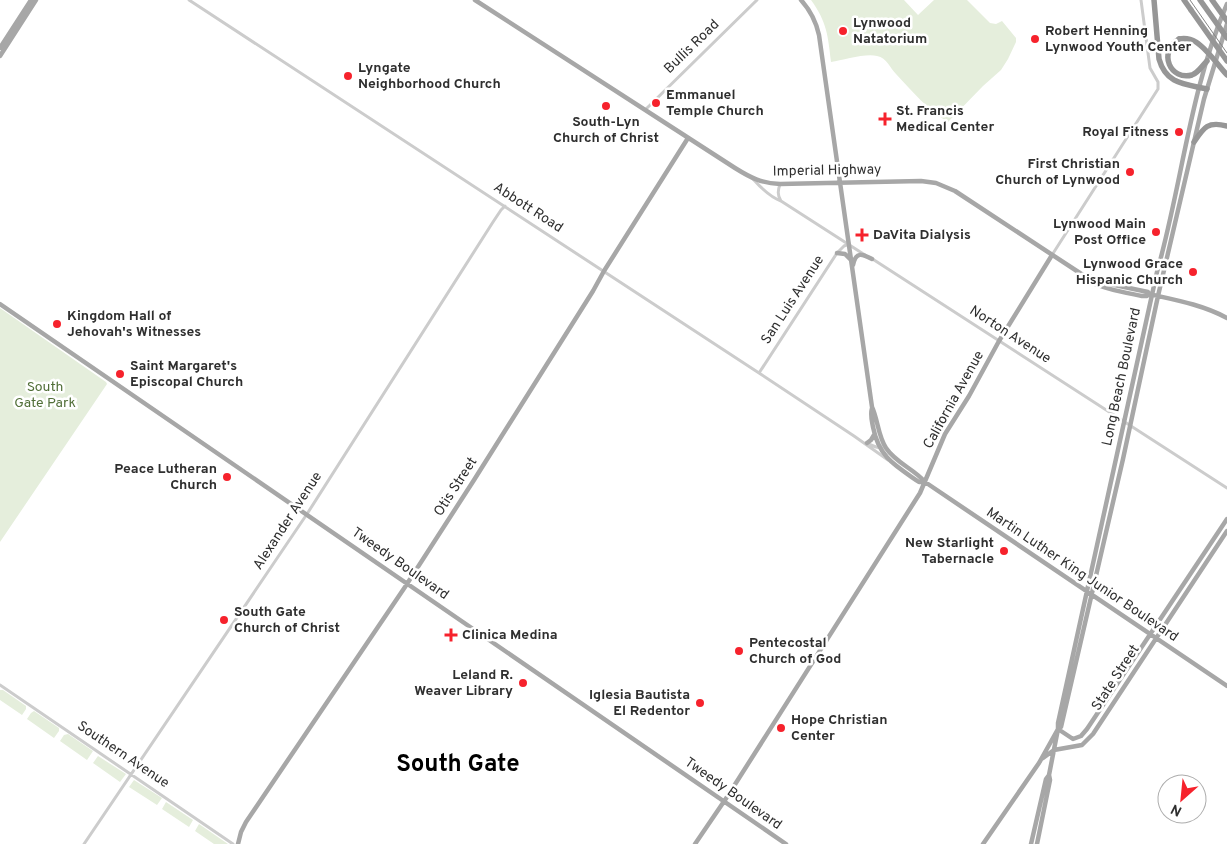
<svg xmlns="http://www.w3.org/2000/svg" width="1227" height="844" font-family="Overpass,sans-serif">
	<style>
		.green { fill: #e5eedc }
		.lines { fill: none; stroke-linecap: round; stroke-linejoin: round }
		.minor { stroke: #ccc; stroke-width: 3 }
		.major { stroke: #a7a7a7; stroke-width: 4.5 }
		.highway { stroke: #969696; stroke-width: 5.5 }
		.tram { stroke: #848484; stroke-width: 1 }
		.highway-bridge { stroke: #969696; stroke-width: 5.5 }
		.poi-dot { fill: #f6222c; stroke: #fff; stroke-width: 2 }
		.labels { text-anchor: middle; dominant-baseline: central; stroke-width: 5; stroke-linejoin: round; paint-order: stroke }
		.poi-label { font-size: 14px; font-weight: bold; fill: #2f2f2f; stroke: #fff; text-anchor: start }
		.street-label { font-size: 14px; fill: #2f2f2f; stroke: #fff }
		.park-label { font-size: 14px; fill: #516f38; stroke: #fff }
		.town-label { font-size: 24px; font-weight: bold; fill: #000; stroke: #fff }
	</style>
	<rect width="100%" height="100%" fill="#fff"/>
	<path class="green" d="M811,0H904L918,15L934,0H967L990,23L996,24L1002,21L1016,38V42L1008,59L1001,70L983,86L948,122C928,110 912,91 896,74C890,68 887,58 877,56C866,53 843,60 831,62C828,36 827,22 811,0Z
		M0,308L106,382L107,384L0,542Z
		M0,690H3L26,706V709L22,715L0,700Z
		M34,711L59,728V731L54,738L27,719L31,713Z
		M68,734L93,751L87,760L60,741L64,735Z
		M98,756L126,774L120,782L93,763Z
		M134,780L162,798L157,805L129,787Z
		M166,802L193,820L189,827L162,809Z
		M199,824L228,844H214L195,831Z"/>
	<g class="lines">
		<path class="minor" d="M189,0L759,373L854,436L888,460
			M645,110L757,0
			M753,179C761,188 770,197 781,201L865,255
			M780,184C778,190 777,195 781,201
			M1052,255L1158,89V82L1150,68L1141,0
			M871,258L1227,488
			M759,373L837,253L844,246L849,244
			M866,443L876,447L881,448
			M0,685L233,844
			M84,844L307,514L493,222L501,210L505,206"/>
		<path class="major" d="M475,0L735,168C751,178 761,183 780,184L921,181L936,183L955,191L1086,277V280C1104,289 1123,292 1142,296H1147L1149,294
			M801,0C810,10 816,21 819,35L872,407C878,420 878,436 886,448C896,463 914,469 925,482L1227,686
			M0,48L31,0
			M0,56L36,0
			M837,253L845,254L851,260
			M853,265C856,251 862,254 872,259
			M1086,277L1089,276L1105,283L1148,292L1149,294C1176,300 1203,305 1227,318
			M0,304L786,844
			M872,408C870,415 872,421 873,427C879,458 896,466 919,482H925
			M867,443L871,440L874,435
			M1058,729L1073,739L1081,736L1087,729L1227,519
			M1043,758L1054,750L1082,745L1093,734L1227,531
			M238,844L241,832L246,822L405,587L474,480L593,291L604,271L688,138
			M695,844L727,797L920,493L945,434L969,396L999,341L1052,255
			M983,844L1039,763L1058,729L1061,727L1123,459L1158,296L1204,99L1227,24
			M1031,844L1046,779L1049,775
			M1037,844L1050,780L1049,775L1058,729V723L1157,272C1182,184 1190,89 1227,4"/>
		<path class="highway" d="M1154,0L1159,59C1166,84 1184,84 1207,89
			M1184,0L1191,10
			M1179,39C1157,53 1171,81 1192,75C1198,73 1202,66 1207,61
			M1194,142C1204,127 1208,121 1227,126"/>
		<path class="tram" d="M1190,0L1227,53"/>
		<path class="highway-bridge" d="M1200,0L1227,38
			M1212,0L1227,21
			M1191,10L1227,61
			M1179,39C1185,38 1191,39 1196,42C1207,49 1218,65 1227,75"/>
	</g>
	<g class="poi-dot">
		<circle cx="843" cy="31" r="5"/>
		<circle cx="1035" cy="39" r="5"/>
		<circle cx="348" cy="76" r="5"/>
		<circle cx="656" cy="103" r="5"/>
		<circle cx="606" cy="106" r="5"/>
		<path d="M882.5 111.5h5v5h5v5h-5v5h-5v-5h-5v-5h5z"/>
		<circle cx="1179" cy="132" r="5"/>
		<circle cx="1130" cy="172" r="5"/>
		<circle cx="1156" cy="232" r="5"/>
		<path d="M859.5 227.5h5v5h5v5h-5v5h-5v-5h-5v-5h5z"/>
		<circle cx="1193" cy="272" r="5"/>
		<circle cx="57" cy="324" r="5"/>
		<circle cx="120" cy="374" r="5"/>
		<circle cx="227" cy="477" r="5"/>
		<circle cx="1004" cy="551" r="5"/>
		<circle cx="224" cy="620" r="5"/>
		<path d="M448.5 627.5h5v5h5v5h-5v5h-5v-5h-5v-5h5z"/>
		<circle cx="739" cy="651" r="5"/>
		<circle cx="523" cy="683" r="5"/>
		<circle cx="700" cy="703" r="5"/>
		<circle cx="781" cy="728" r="5"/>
	</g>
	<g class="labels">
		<g class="poi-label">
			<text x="853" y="23">Lynwood<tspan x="853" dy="16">Natatorium</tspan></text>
			<text x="1045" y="31">Robert Henning<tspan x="1045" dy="16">Lynwood Youth Center</tspan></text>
			<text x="358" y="68">Lyngate<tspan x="358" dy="16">Neighborhood Church</tspan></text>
			<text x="666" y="95">Emmanuel<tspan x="666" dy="16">Temple Church</tspan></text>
			<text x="896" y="111">St. Francis<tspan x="896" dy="16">Medical Center</tspan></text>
			<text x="606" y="122" text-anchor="middle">South-Lyn<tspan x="606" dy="16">Church of Christ</tspan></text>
			<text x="1169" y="132" text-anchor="end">Royal Fitness</text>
			<text x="1120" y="164" text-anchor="end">First Christian<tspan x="1120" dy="16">Church of Lynwood</tspan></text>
			<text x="1146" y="224" text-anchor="end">Lynwood Main<tspan x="1146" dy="16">Post Office</tspan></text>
			<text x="873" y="235">DaVita Dialysis</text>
			<text x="1183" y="264" text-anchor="end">Lynwood Grace<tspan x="1183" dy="16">Hispanic Church</tspan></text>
			<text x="67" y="316">Kingdom Hall of<tspan x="67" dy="16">Jehovah's Witnesses</tspan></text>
			<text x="130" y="366">Saint Margaret's<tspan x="130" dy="16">Episcopal Church</tspan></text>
			<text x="217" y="469" text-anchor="end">Peace Lutheran<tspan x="217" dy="16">Church</tspan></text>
			<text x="994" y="543" text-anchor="end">New Starlight<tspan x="994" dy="16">Tabernacle</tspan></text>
			<text x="234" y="612">South Gate<tspan x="234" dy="16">Church of Christ</tspan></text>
			<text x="462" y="635">Clinica Medina</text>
			<text x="749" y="643">Pentecostal<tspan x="749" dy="16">Church of God</tspan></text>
			<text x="513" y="675" text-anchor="end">Leland R.<tspan x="513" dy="16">Weaver Library</tspan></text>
			<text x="690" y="695" text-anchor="end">Iglesia Bautista<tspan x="690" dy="16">El Redentor</tspan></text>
			<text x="791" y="720">Hope Christian<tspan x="791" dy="16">Center</tspan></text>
		</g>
		<g class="street-label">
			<text transform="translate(692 47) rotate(-44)">Bullis Road</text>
			<text transform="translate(827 171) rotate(-1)">Imperial Highway</text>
			<text transform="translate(528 208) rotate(33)">Abbott Road</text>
			<text transform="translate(793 300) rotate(-57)">San Luis Avenue</text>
			<text transform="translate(1010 335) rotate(33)">Norton Avenue</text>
			<text transform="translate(1122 377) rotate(-78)">Long Beach Boulevard</text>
			<text transform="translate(954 400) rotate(-61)">California Avenue</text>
			<text transform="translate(456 487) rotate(-57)">Otis Street</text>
			<text transform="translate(288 521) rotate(-57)">Alexander Avenue</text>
			<text transform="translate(400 564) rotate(35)">Tweedy Boulevard</text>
			<text transform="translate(1082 575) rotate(34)">Martin Luther King Junior Boulevard</text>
			<text transform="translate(1116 678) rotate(-57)">State Street</text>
			<text transform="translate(123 755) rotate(34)">Southern Avenue</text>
			<text transform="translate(733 794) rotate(35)">Tweedy Boulevard</text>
		</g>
		<g class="park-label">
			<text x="45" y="387">South<tspan x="45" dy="16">Gate Park</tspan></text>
		</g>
		<g class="town-label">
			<text x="458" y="765">South Gate</text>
		</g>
	</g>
	<g transform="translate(1182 799) rotate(207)"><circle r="24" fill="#ffffff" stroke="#acacac"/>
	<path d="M0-4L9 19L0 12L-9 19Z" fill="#f6222c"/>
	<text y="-8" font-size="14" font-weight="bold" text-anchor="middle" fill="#2f2f2f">N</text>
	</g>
</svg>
